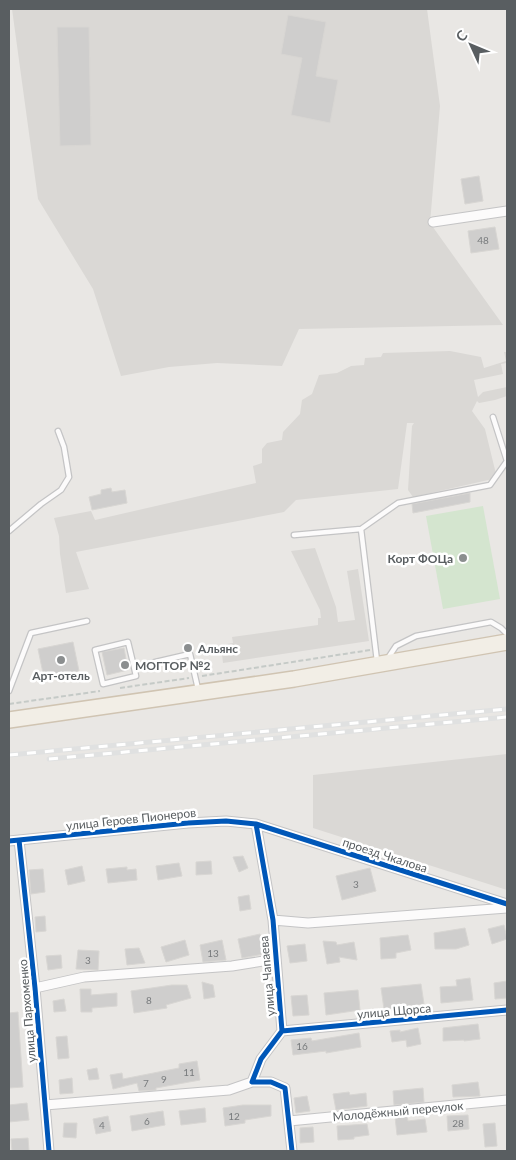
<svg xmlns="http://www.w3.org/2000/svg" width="516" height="1160" font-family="Lato,sans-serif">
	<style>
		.industrial { fill: #dad8d5 }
		.green { fill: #d4e5cf }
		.building { fill: #cfcecd; stroke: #d8d6d3 }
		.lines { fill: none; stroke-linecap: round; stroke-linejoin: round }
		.service-casing { stroke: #c4c4c5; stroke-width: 7 }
		.minor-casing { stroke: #c4c4c5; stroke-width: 11 }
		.primary-casing { stroke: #d0c4b2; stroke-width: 18 }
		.path { stroke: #c5cac7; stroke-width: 2; stroke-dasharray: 5 2.5; stroke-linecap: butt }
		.service { stroke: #fcfbfb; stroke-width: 4.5 }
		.minor { stroke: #fcfbfb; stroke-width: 9 }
		.primary { stroke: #f2eee6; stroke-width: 15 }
		.rail-casing { stroke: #e0e1e1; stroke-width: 5 }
		.rail { stroke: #fff; stroke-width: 3; stroke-dasharray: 9; stroke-linecap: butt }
		.cycleway-casing { stroke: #fff; stroke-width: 8 }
		.cycleway { stroke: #0057b8; stroke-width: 5 }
		.poi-dot { fill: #8b8e8f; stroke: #fff; stroke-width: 2 }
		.labels { text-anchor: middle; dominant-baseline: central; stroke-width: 5; stroke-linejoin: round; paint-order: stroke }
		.number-label { font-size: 10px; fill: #787b7d }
		.poi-label { font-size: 12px; font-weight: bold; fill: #595e61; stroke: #fff; text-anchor: start }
		.street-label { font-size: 12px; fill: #595e61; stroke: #fff }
	</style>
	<rect width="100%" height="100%" fill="#e9e7e4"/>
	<path class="industrial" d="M12,9H427L440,106L430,223L503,325L299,329L282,366L217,363L169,367L121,376L93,289L38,199Z
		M450,351L481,357L484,368L506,361L504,352H507V363L501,364L503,374L474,380L478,397L483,392L507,387V396L495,400L479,403L477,401L472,411L485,429L497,478L413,497L408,490L412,426L414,423H407L398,489L296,500L284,512L76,552L89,589L66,593L60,554L59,536L54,518L91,511L95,520L256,483L253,466L262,463V449L267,443L282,440L283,432L300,414L302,400L312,394L319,375L337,373L351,366L364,365L365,358L381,357L383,353Z
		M315,548L336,607L338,622L355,620L347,571L358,569L369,641L223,663L221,645L233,643L232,637L318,625V618H321L320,610L291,551Z
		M507,754V890L313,828V775Z"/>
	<path class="green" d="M483,506L500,599L443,609L426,516Z"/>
	<path class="building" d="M288,15L326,22L316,76L338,80L330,123L291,115L302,58L281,54Z
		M57,27H89L91,145L60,146Z
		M479,176L483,201L465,204L461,179Z
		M495,227L499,249L471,253L468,231Z
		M111,488L112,492L125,490L127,503L92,510L89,497L101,494V490Z
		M470,493V502L413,513L412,504Z
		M73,642L79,671L44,678L38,649Z
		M124,648L128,670L107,675L102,652Z
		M243,856L248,868L239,872L233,857Z
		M211,861L212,874L196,875V862Z
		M179,863L182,876L158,880L156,866Z
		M82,866L85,881L68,885L65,870Z
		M127,867V870L136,869L137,880L108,883L106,869Z
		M370,868L376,891L342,900L336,876Z
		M43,869L45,892L31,894L29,870Z
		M249,895L251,909L240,911L238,897Z
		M45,916L46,931L36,932L35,917Z
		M504,925L507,939L492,944L488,929Z
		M465,928L469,945L456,949H435L434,933Z
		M260,934L264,954L242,958L238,939Z
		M408,935L411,950L396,953V958L381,959L380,938Z
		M185,940L189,955L166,962L161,947Z
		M222,940L226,960L203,962L200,945Z
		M323,941L336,942L337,945L354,942L357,960L339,957L340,962L327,964Z
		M305,944L307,961L290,963L287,946Z
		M139,948L145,963L127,965L125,949Z
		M78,950L99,951L98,970L76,969Z
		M61,955L62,968L48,970L46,956Z
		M470,978L473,1000L441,1003L440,987L457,986L456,980Z
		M507,981V998L495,999L494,983Z
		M202,982L213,985L215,997L204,999Z
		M421,984L424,1004L384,1009L381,988Z
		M172,985H187L191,998L166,1005L167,1008L134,1013L131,991Z
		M80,989H91V995L117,993V1006L92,1008V1012H81Z
		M358,990L360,1010L326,1015L324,993Z
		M307,995L309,1015L293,1016L291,996Z
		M64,999L66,1011L54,1012L53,1001Z
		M18,1012L23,1087L9,1088V1013Z
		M478,1024L480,1039L464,1041V1040L443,1041V1028Z
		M418,1028L421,1044L407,1047L406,1040L392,1042L390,1031L400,1030V1032Z
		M359,1033L361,1047L326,1053V1051L293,1055L291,1040L311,1038L312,1041Z
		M67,1036L69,1058L58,1059L56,1037Z
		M197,1061L200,1080L156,1088V1090L139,1091L137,1083L113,1089L110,1075L122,1073L123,1079L179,1068V1064Z
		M97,1068L99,1079L89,1080L87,1070Z
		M72,1078L73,1093L60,1094L59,1080Z
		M478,1082L480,1096L453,1097L452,1085Z
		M423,1088L424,1102L394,1105L393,1091Z
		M349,1092L350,1095L366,1093L367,1106L336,1110L333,1094Z
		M307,1096L310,1111L296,1113L294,1098Z
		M27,1103L29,1120L9,1122V1105Z
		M243,1105H271V1116L245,1120V1123L225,1126L223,1108Z
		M205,1108L206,1122L181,1125L179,1111Z
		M163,1111L165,1125L132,1131L130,1116Z
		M468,1115L469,1129L448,1131L447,1116Z
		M108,1116L111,1131L96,1134L93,1119Z
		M407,1116L408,1121L425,1119L427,1132L397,1135L395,1117Z
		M64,1123H77L76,1138L63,1137Z
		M495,1123L497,1146L485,1147L483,1124Z
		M367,1124L369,1135L354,1137V1139L338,1140L337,1126Z
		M313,1127L314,1142L300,1143V1128Z
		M28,1138L29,1151H12L11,1139Z"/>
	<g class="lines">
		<defs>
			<path id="service" d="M9,531L41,504L61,490L69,477L64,447L58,431
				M294,535L361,529
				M388,658L396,646L416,636L491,622L501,628L507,634
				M377,661L361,529L398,503L490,485L507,461L493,417
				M134,667L128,642L95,650L103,684L136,676L134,667L190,654L198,689
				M9,691L31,633L87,621"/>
			<path id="minor" d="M433,222L507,211
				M256,824L273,920L282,1031L261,1059L252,1082H271L285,1088L292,1151
				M19,840L35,988L49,1151
				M9,841L188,823L226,821L256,824L507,904
				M273,920L308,923L507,908
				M35,988L84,977L232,966L276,959
				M282,1031L507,1010
				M45,1105L229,1090L252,1082
				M289,1121L507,1100"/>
			<path id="primary" d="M9,720L294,679L507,642"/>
		</defs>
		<use href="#service" class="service-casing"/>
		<use href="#minor" class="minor-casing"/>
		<use href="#primary" class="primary-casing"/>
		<path class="path" d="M202,676L370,650
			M120,688L189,678
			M9,704L100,691"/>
		<use href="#service" class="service"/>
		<use href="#minor" class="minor"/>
		<use href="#primary" class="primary"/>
		<defs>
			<path id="rail" d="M9,755L507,709
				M49,759L507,717"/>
		</defs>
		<use href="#rail" class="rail-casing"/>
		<use href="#rail" class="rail"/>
		<defs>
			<path id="cycleway" d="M256,824L273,920L282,1031L261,1059L252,1082H271L285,1088L292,1151
				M19,840L35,988L49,1151
				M9,841L188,823L226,821L256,824L507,904
				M282,1031L507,1010"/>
		</defs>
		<use href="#cycleway" class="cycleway-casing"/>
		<use href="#cycleway" class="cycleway"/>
	</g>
	<g class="poi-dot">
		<circle cx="463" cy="558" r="5"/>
		<circle cx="188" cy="648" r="5"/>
		<circle cx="61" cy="660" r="5"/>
		<circle cx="125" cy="665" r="5"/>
	</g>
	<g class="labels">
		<g class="number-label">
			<text x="483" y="240">48</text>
			<text x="356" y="884">3</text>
			<text x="213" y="953">13</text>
			<text x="88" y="960">3</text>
			<text x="149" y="1000">8</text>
			<text x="302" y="1046">16</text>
			<text x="189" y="1072">11</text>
			<text x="164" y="1079">9</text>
			<text x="146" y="1083">7</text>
			<text x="234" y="1116">12</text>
			<text x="147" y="1121">6</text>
			<text x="458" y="1123">28</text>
			<text x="102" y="1125">4</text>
		</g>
		<g class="poi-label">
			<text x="453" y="558" text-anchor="end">Корт ФОЦа</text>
			<text x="198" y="648">Альянс</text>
			<text x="135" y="665">МОГТОР №2</text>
			<text x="61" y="675" text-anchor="middle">Арт-отель</text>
		</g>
		<g class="street-label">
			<text transform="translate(131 819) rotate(-6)">улица Героев Пионеров</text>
			<text transform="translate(385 855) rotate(18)">проезд Чкалова</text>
			<text transform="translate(267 976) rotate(-95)">улица Чапаева</text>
			<text transform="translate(27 1011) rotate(-95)">улица Пархоменко</text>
			<text transform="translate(394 1011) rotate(-5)">улица Щорса</text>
			<text transform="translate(398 1111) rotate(-5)">Молодёжный переулок</text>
		</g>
	</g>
	<rect width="516" height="1160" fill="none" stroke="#595e61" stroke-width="20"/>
	<g transform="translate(471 45) rotate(314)" stroke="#ffffff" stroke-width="4" paint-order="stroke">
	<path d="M0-4L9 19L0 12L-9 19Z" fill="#595e61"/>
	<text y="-8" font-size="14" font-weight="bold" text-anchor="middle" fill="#595e61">С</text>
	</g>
</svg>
